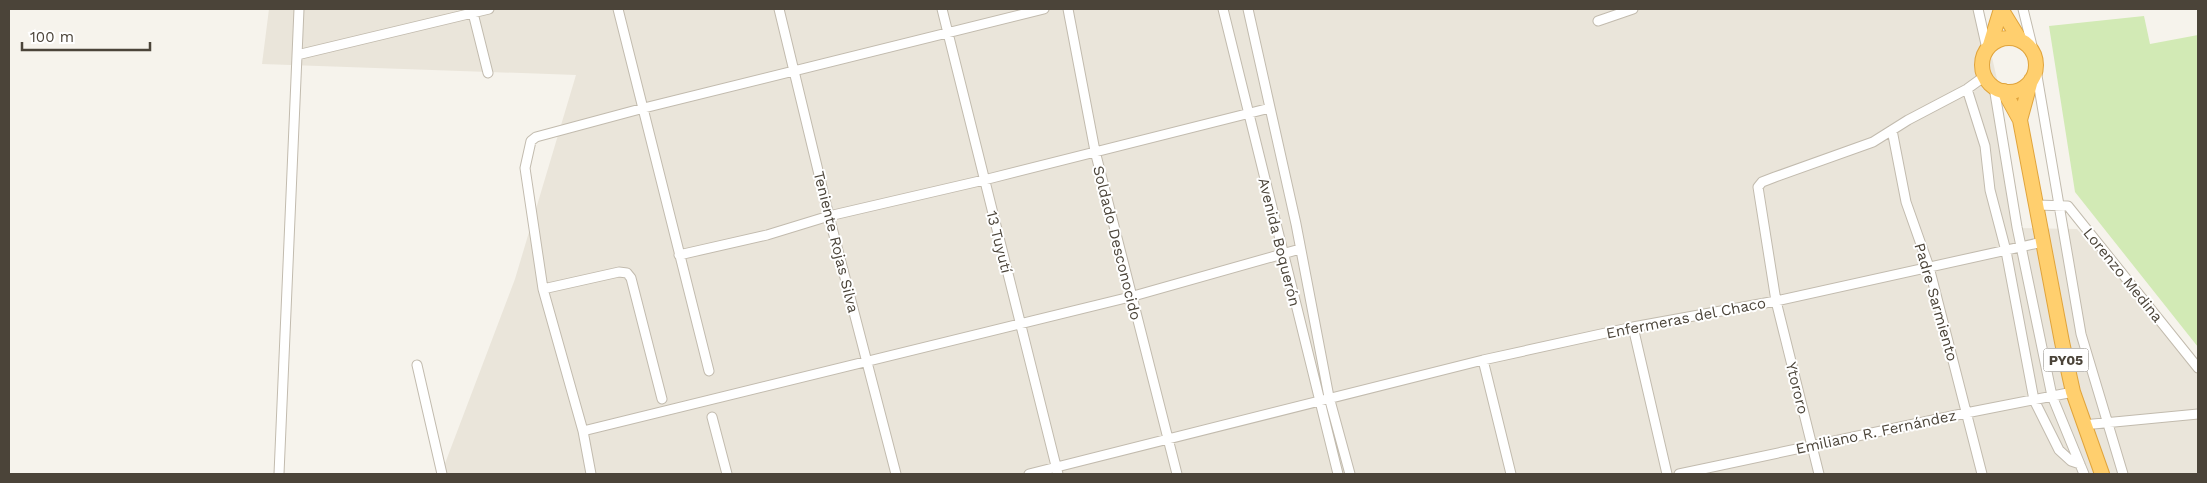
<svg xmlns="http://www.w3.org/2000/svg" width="2207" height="483" font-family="'Work Sans',sans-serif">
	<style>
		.residential { fill: #eae5da }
		.green { fill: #d2eab5 }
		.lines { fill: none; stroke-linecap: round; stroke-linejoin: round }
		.minor-casing { stroke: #c2bbae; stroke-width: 11 }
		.highway-casing { stroke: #e0a43c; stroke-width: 16 }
		.minor { stroke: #fff; stroke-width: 9 }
		.highway { stroke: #ffcf6e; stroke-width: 14 }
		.labels { text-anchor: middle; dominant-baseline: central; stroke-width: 4; stroke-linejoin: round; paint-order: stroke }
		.shield { fill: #fff; stroke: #817c74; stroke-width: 1 }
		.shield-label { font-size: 14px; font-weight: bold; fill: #4b4439 }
		.street-label { font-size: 15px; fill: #4b4439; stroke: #fff }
	</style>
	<rect width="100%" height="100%" fill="#f6f3ec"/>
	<path class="residential" d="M269,9H1981L2002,101L2014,228L2077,229L2198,364V474H441L515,279L576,75L262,64Z"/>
	<path class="green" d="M2144,16L2150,44L2198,35V347L2075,192L2049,26Z"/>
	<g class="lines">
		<defs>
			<path id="minor" d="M472,9L488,73
				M618,9L709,371
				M779,9L829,216L896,474
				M942,9L1058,474
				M1068,9L1095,151L1177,474
				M1223,9L1338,474
				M1248,9L1296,224L1329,397L1350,474
				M1978,9L1987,49
				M2023,9L2034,54
				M1598,21L1633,9
				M297,55L489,9
				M2036,70L2081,334L2123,474
				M1994,87L2017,227L2052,396L2084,474
				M1967,89L1985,146L1990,190L2006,251L2034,400L2059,450L2071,461L2080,464
				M1892,130L1906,202L1929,267L1982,474
				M2037,205L2068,206L2198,368
				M679,255L767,235L829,216L984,180L1270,108
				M543,289L619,272L627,273L631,278L662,399
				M1633,327L1667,474
				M1483,360L1511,474
				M417,365L442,474
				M712,417L727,474
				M2083,425L2198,414
				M583,431L1130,297L1300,249
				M279,474L299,9
				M591,474L583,431L543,289L525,168L531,141L536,137L644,108L1044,9
				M1029,474L1483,360L1633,327L1776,301L2043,242
				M1679,474L1966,413L2073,392
				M1819,474L1776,301L1758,187L1762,182L1775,177L1873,142L1908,120L1967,89L1985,76"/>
			<path id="highway" d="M2001,9L2020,40
				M1982 65a27 27 0 1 1 54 0a27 27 0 1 1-54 0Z
				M1990,45L2001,9
				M2004,91L2020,120L2062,342L2073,392L2102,474
				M2020,120L2031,80"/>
		</defs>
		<use href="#minor" class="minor-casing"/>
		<use href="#highway" class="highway-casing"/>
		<use href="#minor" class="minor"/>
		<use href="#highway" class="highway"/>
	</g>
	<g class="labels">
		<rect class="shield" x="2043.5" y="348.5" width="45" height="23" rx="4"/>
		<g class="shield-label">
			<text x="2066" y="360">PY05</text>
		</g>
		<g class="street-label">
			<text transform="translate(836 242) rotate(76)">Teniente Rojas Silva</text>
			<text transform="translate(999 242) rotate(76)">13 Tuyutí</text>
			<text transform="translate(1279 242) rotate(76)">Avenida Boquerón</text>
			<text transform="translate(1117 243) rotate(76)">Soldado Desconocido</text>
			<text transform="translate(2123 275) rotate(51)">Lorenzo Medina</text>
			<text transform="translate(1936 302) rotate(74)">Padre Sarmiento</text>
			<text transform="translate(1686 318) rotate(-11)">Enfermeras del Chaco</text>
			<text transform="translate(1797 388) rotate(76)">Ytororo</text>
			<text transform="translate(1876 432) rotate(-12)">Emiliano R. Fernández</text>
		</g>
	</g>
	<rect width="2207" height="483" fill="none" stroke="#4b4439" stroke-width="20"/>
	<path d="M22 42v8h128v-8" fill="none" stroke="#4b4439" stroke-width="2.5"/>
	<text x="30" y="42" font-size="15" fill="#4b4439" stroke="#ffffff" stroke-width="4" paint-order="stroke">100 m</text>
</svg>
